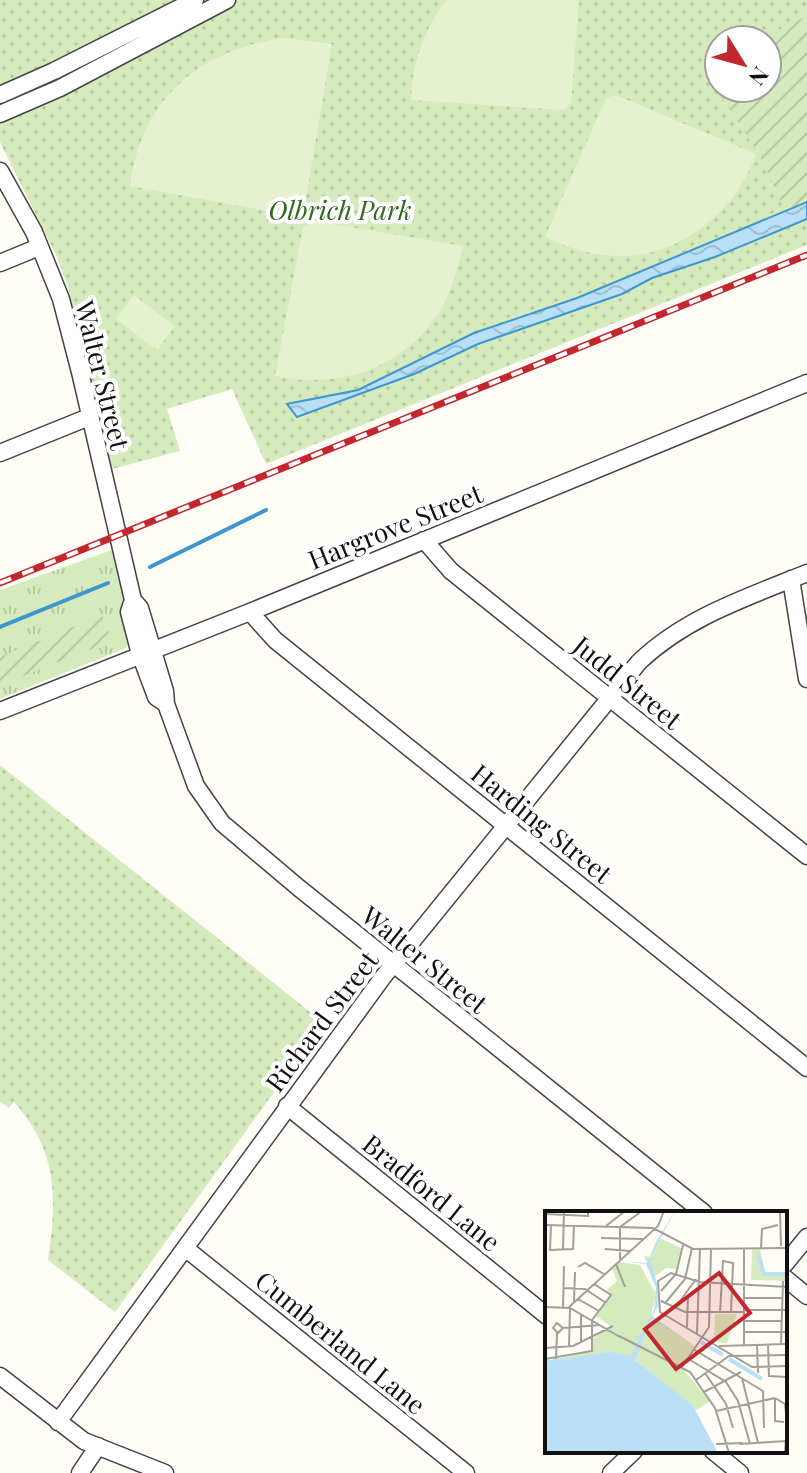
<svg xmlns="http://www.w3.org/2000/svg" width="807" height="1473" font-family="'Playfair Display',serif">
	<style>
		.grass { fill: url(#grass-tufts) }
		.park { fill: url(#park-dots); fill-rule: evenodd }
		.garden { fill: url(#garden-furrows) }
		.pitch { fill: #e6f2cf }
		.water { fill: url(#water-waves); stroke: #3f96cf; stroke-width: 2 }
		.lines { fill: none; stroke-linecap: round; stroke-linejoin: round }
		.stream { stroke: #3f96cf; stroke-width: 4 }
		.minor-casing { stroke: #444; stroke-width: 19 }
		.minor { stroke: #fff; stroke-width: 16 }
		.rail-casing { stroke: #c4262e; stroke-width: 7 }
		.rail { stroke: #fff; stroke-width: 4; stroke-dasharray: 12; stroke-linecap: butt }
		.labels { text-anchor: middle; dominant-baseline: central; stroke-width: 8; stroke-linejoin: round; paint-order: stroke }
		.park-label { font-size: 26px; font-style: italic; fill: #2f6b1f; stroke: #fff }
		.street-label { font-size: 26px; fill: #111; stroke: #fff }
		.inset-river { fill: none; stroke: #b9e0f7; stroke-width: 4 }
		.inset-road { fill: none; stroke: #a09f9a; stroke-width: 2 }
		.view { fill: #c4262e; fill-opacity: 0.15; stroke: #c4262e; stroke-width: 4 }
		.inset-edge { fill: none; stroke: #111; stroke-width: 4 }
	</style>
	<defs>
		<pattern id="grass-tufts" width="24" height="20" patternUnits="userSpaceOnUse" patternTransform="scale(2)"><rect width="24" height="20" fill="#d5ebbd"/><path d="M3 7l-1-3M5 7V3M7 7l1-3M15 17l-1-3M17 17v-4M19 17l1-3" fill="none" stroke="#b6c8a1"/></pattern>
		<pattern id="park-dots" width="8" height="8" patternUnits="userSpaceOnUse" patternTransform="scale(2)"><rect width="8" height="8" fill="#d5ebbd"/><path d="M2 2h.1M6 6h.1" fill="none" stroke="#b6c8a1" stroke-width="1.8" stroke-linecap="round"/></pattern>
		<pattern id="garden-furrows" width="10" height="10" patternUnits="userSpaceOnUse" patternTransform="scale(2)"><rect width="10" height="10" fill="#d5ebbd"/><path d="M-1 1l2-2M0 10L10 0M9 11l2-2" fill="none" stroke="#b6c8a1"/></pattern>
		<pattern id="water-waves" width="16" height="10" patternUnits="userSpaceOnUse" patternTransform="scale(2)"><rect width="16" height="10" fill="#b9e0f7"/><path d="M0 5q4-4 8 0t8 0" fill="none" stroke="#9ebfd3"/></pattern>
	</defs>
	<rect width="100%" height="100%" fill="#fffdf5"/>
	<path class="grass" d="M112,550L132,636L126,648L0,699V590Z"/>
	<path class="park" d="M0,0H807V245L266,464L232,389L167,409L180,451L112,469L68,287L56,255L0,142ZM719,40H767V88H719Z
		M0,765L324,1023L115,1312L48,1260C57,1198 58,1151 14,1102L9,1108L0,1102Z"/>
	<path class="garden" d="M807,16V200L785,210L759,154L702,68L719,59V88H767V40H759Z
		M102,615L112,641L0,685V657Z"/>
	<path class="pitch" d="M447,0H579L571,103L563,110L411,100C413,62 423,30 447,0Z
		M284,38L332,44L304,209L294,216L130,186C142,98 199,50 284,38Z
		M616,95L756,154C737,211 678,259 616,256C591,255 568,248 545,237L606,98Z
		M315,221L463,246C457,270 451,295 437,315C401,370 337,389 275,376L303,227Z
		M134,295L175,326L157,350L116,319Z"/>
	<path class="water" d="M807,202V219L715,257L652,278L622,294L478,344L414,374L297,417L287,404L358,390L474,333L577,298Z"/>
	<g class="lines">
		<path class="stream" d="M150,567L266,510
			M0,627L108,583"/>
		<defs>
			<path id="minor" d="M0,95L54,71L195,0
				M0,114L60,88L227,0
				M0,171L34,232L61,299L80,372L133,600L140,608L165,691L166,704L196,786L222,823L299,888L704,1213
				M0,263L39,247
				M0,453L89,417
				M424,540L451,571L807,856
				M791,579L807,679
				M133,600L129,612L140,654L156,697L165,703
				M250,612L275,640L807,1068
				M0,711L250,612L807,383
				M287,1106L547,1316
				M185,1248L466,1473
				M785,1264L807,1237
				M785,1278L807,1296
				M0,1376L84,1441L165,1473
				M58,1422L383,977L639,662C686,617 748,597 807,573
				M713,1451L740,1473
				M80,1473L98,1446
				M611,1473L634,1451"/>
		</defs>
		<use href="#minor" class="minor-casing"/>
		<use href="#minor" class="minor"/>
		<defs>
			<path id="rail" d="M0,583L807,255"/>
		</defs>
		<use href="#rail" class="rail-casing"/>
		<use href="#rail" class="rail"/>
	</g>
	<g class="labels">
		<g class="park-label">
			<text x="340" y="209">Olbrich Park</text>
		</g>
		<g class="street-label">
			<text transform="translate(103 375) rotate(76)">Walter Street</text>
			<text transform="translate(395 526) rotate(-22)">Hargrove Street</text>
			<text transform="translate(628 682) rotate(39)">Judd Street</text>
			<text transform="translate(542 823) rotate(39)">Harding Street</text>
			<text transform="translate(425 959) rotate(39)">Walter Street</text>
			<text transform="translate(321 1021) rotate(-53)">Richard Street</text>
			<text transform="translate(432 1192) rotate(39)">Bradford Lane</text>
			<text transform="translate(341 1342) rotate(39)">Cumberland Lane</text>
		</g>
	</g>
	<g transform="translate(545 1211)">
		<rect width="242" height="242" fill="#fffdf5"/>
		<path d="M115,27L136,37L131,58L121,57L108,67L99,45L106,46ZM207,38H215L220,61H242V70L206,69ZM74,51L95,54L111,83L106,104L150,135L136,156L165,190L151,199L88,147L50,143L22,150H0L46,140L47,128L67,114L51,105L66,84L61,80L72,70L67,57ZM170,103H192L182,132L169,131Z" fill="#d5ebbd"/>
		<path d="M79,91L112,111L108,120L99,116L94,126L88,125L91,132L55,108Z" fill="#d5ebbd"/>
		<path d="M130,0L105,47L112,73L113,95L107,106L140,128L106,108L90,149L148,195L173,242H0V150L64,141L86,145L94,128L88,126L95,125L109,99L111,77L101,53L77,50L102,52L111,31Z" fill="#b9e0f7"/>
		<path class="inset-river" d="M213,43L219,63H242M156,131L178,144M184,148L217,168"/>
		<path class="inset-road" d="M235,0L236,35M0,3L43,5V0M0,14L108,17L148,38L242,37M6,14L5,39L28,38L29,15M61,15L80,0M56,27L98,28M216,37L217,18L233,14M18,38L19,0M60,38L85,40M75,49V16L97,0M71,53L80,76M33,56L40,52L59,63M242,76L155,71L126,62L113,70L115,101L207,156L242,155M18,77L40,78L61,92M116,80L131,63L138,34M198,87H238M33,88L54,100M116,90L140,101H200M29,91L30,61M121,91L140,68L147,37M0,96L25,97L75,126M18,96L19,55M24,96L113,15L119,0M130,97L151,68M200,99H242M175,102L178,50L188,52L186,102M47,109L66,84L49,73M200,110H237M142,116L143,84M18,117L13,122L8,117L12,112L18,117L55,114M199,121H242M152,122L155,38M74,125L145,161L170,197L184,242M36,132V103M212,133L213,162M223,133L224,165L242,166M236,133L238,70M199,134V37M174,135L242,133M24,136L25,98M0,137L28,135L68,115M148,138L218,180L219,217M142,147L181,171L193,190L205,233M0,148L47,140V109M11,148L12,122M137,156L164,116L166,38M160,162L181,193L188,217M197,167L213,232M151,169L184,145L242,144M159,181L196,161M230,187L240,193L242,211M230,187V210L239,211M171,200L230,187M171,233L198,232M195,233L242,230M240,242L242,211"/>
		<path class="view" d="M174,62L205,102L131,158L100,118Z"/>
		<rect width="242" height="242" class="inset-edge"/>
	</g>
	<g transform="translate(743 64) rotate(127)"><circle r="38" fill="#ffffff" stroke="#a0a0a0" stroke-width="2"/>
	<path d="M0-6L14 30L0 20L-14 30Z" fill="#c4262e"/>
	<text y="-12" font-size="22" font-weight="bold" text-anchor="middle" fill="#111111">N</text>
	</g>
</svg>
